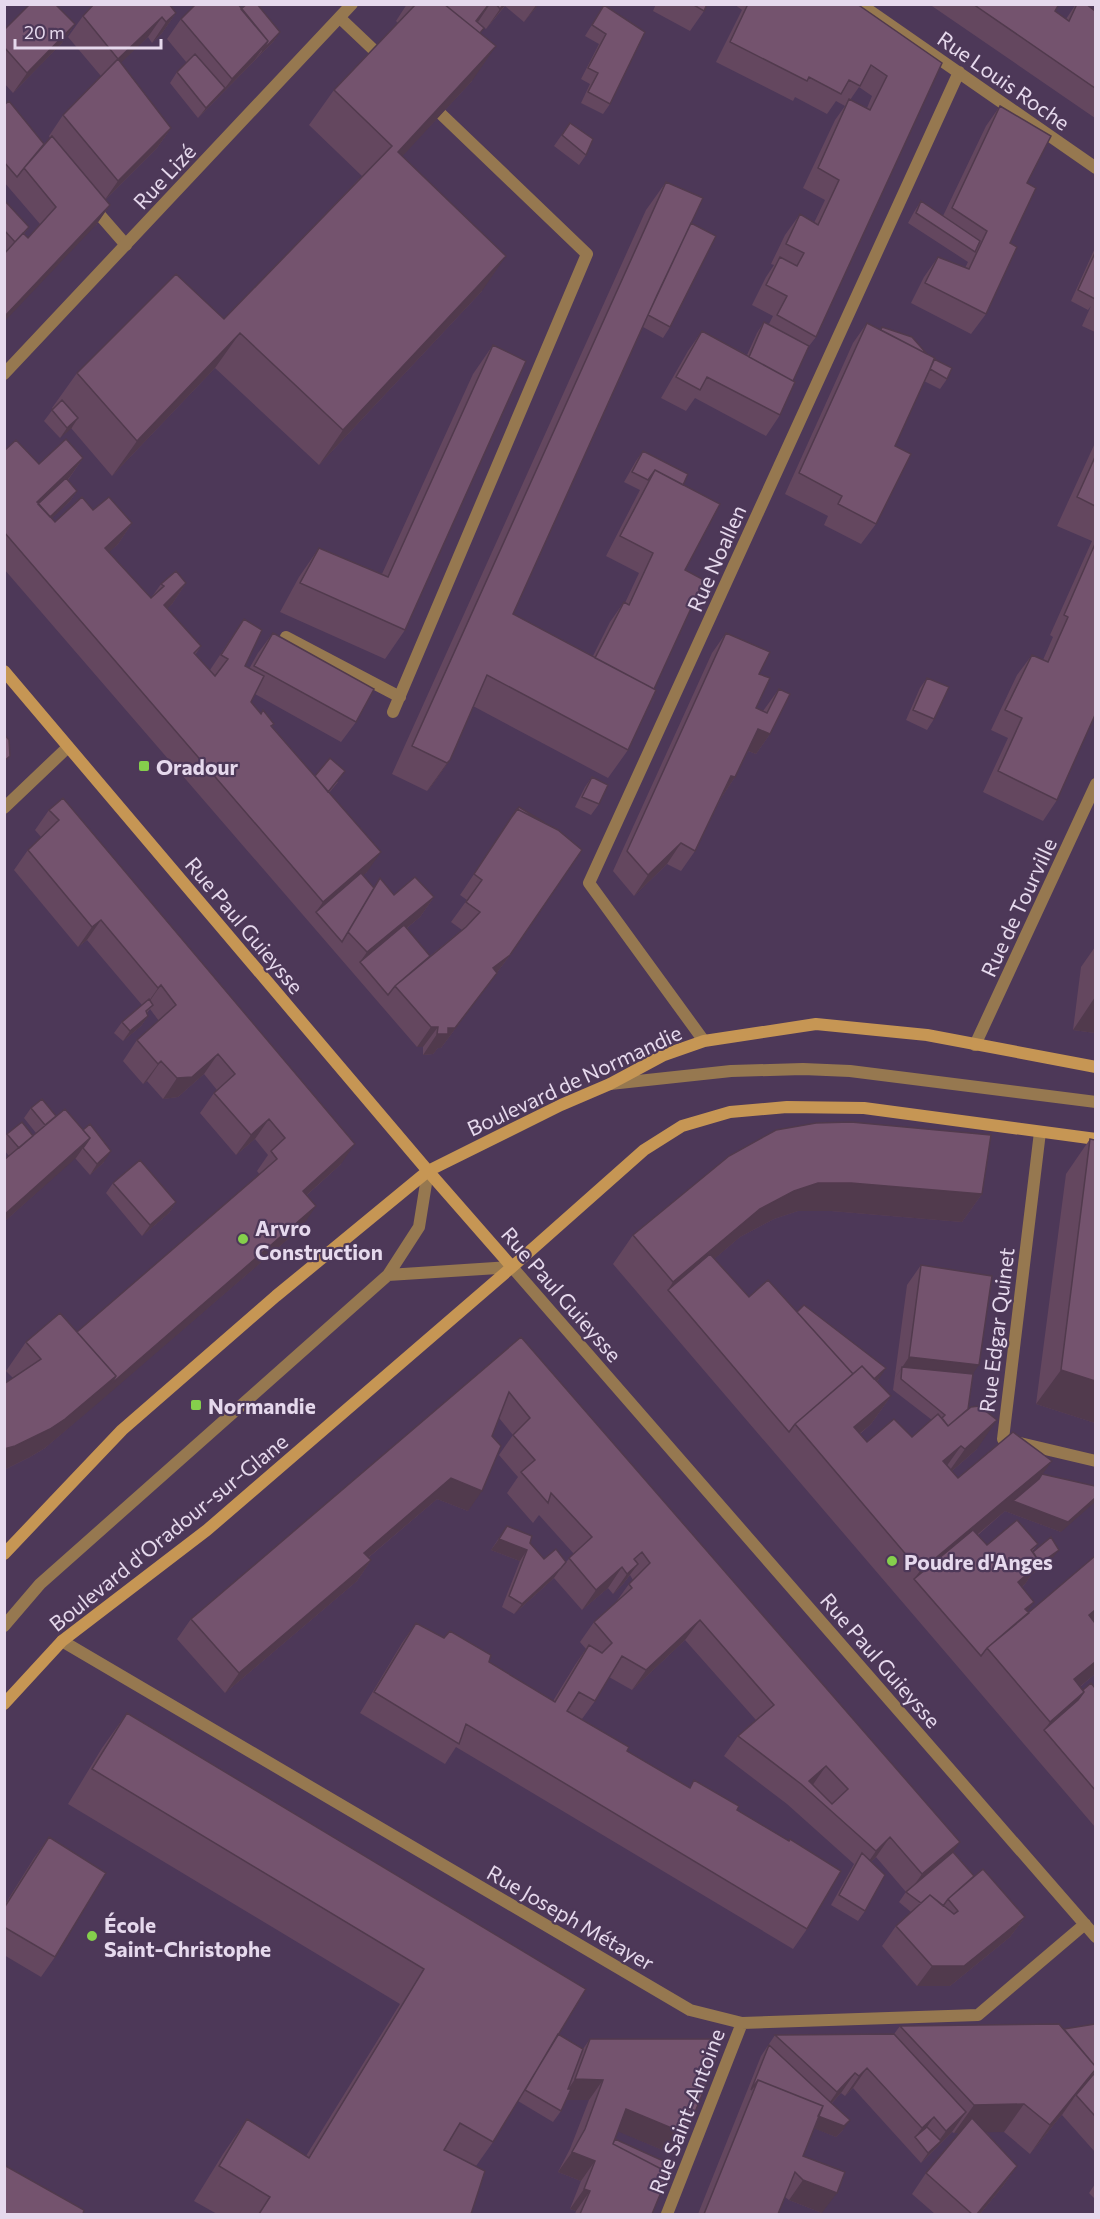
<svg xmlns="http://www.w3.org/2000/svg" width="1100" height="2219" font-family="Commissioner,sans-serif">
	<style>
		.lines { fill: none; stroke-linecap: round; stroke-linejoin: round }
		.lane { stroke: #967850; stroke-width: 12 }
		.street { stroke: #967850; stroke-width: 12 }
		.secondary { stroke: #c69654; stroke-width: 12 }
		.wall { fill: #64475f; fill-rule: evenodd }
		.shaded-wall { fill: #513a4d }
		.building { fill: #74536e; stroke: #513a4d; stroke-width: 1.5; fill-rule: evenodd }
		.poi-dot { fill: #85cf4c; stroke: #4d3858; stroke-width: 2 }
		.labels { text-anchor: middle; dominant-baseline: central; stroke-width: 4.5; stroke-linejoin: round; paint-order: stroke }
		.street-label { font-size: 21px; fill: #e6d9ed; stroke: #4d3858 }
		.poi-label { font-size: 21px; font-weight: bold; fill: #e6d9ed; stroke: #4d3858; text-anchor: start }
	</style>
	<rect width="100%" height="100%" fill="#4d3858"/>
	<g class="lines">
		<path class="lane" d="M340,18L378,54
			M92,206L126,245
			M286,637L400,697
			M393,712L587,254L441,114
			M610,1084L731,1071L803,1069L850,1071L1096,1102
			M388,1275L512,1267
			M4,1626L40,1584L388,1275L419,1227L428,1171"/>
		<path class="street" d="M860,4L1096,168
			M4,374L352,4
			M4,808L68,747
			M704,1041L589,883L959,72
			M975,1045L1096,784
			M1040,1132L1003,1439L1096,1461
			M512,1267L1096,1937
			M62,1641L690,2010L742,2023L978,2015L1085,1924
			M667,2214L742,2023"/>
		<path class="secondary" d="M4,671L428,1171L512,1267
			M4,1554L122,1430L276,1296L428,1171L561,1105L610,1084L664,1055L704,1041L816,1024L927,1035L1096,1067
			M4,1704L62,1641L207,1530L512,1267L644,1150L682,1126L730,1112L787,1107L864,1108L1096,1139"/>
	</g>
	<path class="wall" d="M407,4H539L524,22L505,6L486,29L478,22L484,28L480,33L472,81L402,156L482,291L319,465L215,368L112,476L71,428L60,438L44,421L53,409L52,408L77,373L224,319L362,176L309,125L334,90L398,23L396,21Z
		M656,4H707L704,11L690,31L653,11Z
		M734,4H857L942,63L816,337L809,346L793,381L780,415L766,436L695,398L686,411L661,398L688,351L702,331L747,355L757,333L764,322L769,324L773,316L752,305L766,277L774,265L771,264L785,235L800,214L814,223L825,200L803,188L835,120L845,106L836,101L827,114L795,97L793,101L716,62L742,10ZM859,87L872,96L867,108L850,100Z
		M929,4H1059L1055,11L1066,19L1076,4H1086L1095,11V118Z
		M604,5L610,104L603,114L581,103L590,84L581,79L599,44L585,36Z
		M241,9L280,32L273,42L198,118L170,83L177,72L187,63L167,39L181,19Z
		M176,13L162,33L152,43L148,37L120,63L171,128L157,148L105,200L110,205L96,225L7,251L4,249V200L29,227L24,234L28,238L40,224L4,182V105L44,144L50,138L49,136L63,115L101,76L68,37L83,16Z
		M75,24L61,44L13,93L4,83V30Z
		M1000,106L1027,183L986,314L971,334L911,303L924,277L938,257L965,268L968,262L908,223L914,212L921,201L943,216L986,126Z
		M570,123L586,155L579,165L554,146Z
		M666,182L691,223L670,327L663,338L643,327L513,614L593,656L610,622L624,602L625,603L639,573L606,556L640,490L624,482L636,461L643,451L683,485L685,570L654,689L628,750L608,778L473,706L450,760L430,788L427,791L392,774L646,210Z
		M1095,248V332L1082,326L1091,306L1088,310L1071,301Z
		M867,323L947,379L940,389L924,381L895,446L876,524L861,544L824,525L828,516L785,494L853,343Z
		M493,345L405,630L385,659L280,612L299,577L319,548L382,574L473,374Z
		M1095,443V715L1057,800L1043,821L983,792L1008,738L991,730L1017,675L1032,655L1043,660L1053,637L1050,635L1092,541L1057,526Z
		M4,451L39,464L83,458L68,480L77,491L70,501L52,518L55,522L93,510L132,523L118,544L109,552L151,598L161,584L186,583L172,604L167,608L201,646L195,655L210,670L244,619L245,666L249,669L258,653L273,633L356,722L341,742L255,694L251,702L315,776L338,782L329,793L367,872L363,875L374,888L380,878L394,895L434,897L420,917L407,928L430,956L462,930L451,922L467,900L460,895L519,807L510,955L441,1048H438L433,1054L423,1055V1047H417L4,569Z
		M726,633L759,674L756,708L763,711L779,689L770,734L756,754L748,751L735,777L721,798L695,851L681,871L667,864L634,896L613,871L712,653Z
		M927,678L934,719L927,730L906,720L920,688Z
		M592,777L599,804L591,815L575,807L585,787Z
		M63,798L341,1164L307,1195L302,1227L45,1448L30,1457L4,1470V1384L13,1378L6,1371L26,1342L77,1332L260,1175L257,1171L268,1155L255,1139L236,1155L200,1113L214,1093L217,1090L204,1074L178,1097L163,1099L147,1081L143,1084L123,1061L137,1040L159,1021L150,1009L147,1013L148,1016L141,1026L123,1041L114,1033L122,1022L142,1005L87,940L78,947L14,870L28,850L41,837L35,830L49,810Z
		M1095,947V1033L1073,1030L1081,967Z
		M31,1108L56,1116L104,1162L90,1175L75,1158L4,1222L9,1156L4,1150V1137L7,1134L33,1136L36,1133L24,1118Z
		M1090,1139L1095,1423L1036,1404L1066,1174Z
		M729,1156L982,1194L962,1222L831,1211H798L774,1219L740,1237L714,1259L749,1297L797,1312L879,1379L877,1381L891,1396L871,1424L860,1434L867,1442L912,1437L932,1420L893,1390L907,1285L921,1265L973,1374L968,1409L977,1449L952,1471L958,1478L1042,1474L1061,1532L1005,1511L978,1535L987,1545L1038,1544L1032,1552L1051,1560L1031,1575L1025,1584L1022,1587L1027,1611L1029,1613L1095,1622V1674L1080,1687L1083,1690L1095,1688V1827L613,1264L633,1235Z
		M113,1183L176,1202L169,1213L142,1236L106,1193Z
		M521,1337L974,1876L1025,1917L1010,1937L950,1986H917L882,1946L896,1926L911,1912L899,1902L906,1892L876,1857L871,1862L865,1911L858,1921L831,1905L854,1864L787,1804L724,1756L738,1736L756,1720L685,1640L632,1690L609,1677L595,1701L582,1719L627,1751L689,1788L737,1810L807,1929L793,1949L456,1747L445,1764L360,1713L402,1643L416,1623L489,1662L553,1701L575,1665L586,1649L580,1642L594,1622L616,1602L629,1584L633,1580L630,1575L623,1584L613,1594L608,1588L582,1610L554,1578L514,1614L502,1607L520,1561L491,1550L507,1526L530,1543L544,1559L566,1562L574,1554L539,1515L533,1523L507,1493L518,1477L499,1455L513,1435L499,1418L492,1436L468,1511L437,1499L368,1558L371,1560L357,1581L225,1693L177,1639L191,1619Z
		M127,1713L558,2034L583,2049L590,2039L686,2134L672,2154L618,2131L615,2139L652,2214H575L576,2211L570,2209L581,2181L558,2172L570,2149L589,2100H566L561,2111L553,2122L518,2101L493,2142L476,2166L471,2214H217L194,2201L223,2154L247,2119L306,2156L400,2004L68,1804L102,1748Z
		M49,1837L55,1957L41,1977L4,1955V1906L34,1858Z
		M1095,2024V2152L1062,2115L1064,2112L1030,2154L1004,2132H986L1017,2166L1003,2186L980,2214H935L912,2194L926,2173L959,2133H954L952,2132L921,2163L853,2088L845,2096L841,2093L832,2103L843,2130L836,2137L814,2128L803,2156L822,2213L789,2200L785,2197L778,2214H698L761,2056L775,2035L894,2034L900,2026L1064,2029Z
		M1095,2184V2199L1089,2193Z"/>
	<path class="shaded-wall" d="M490,4L478,22L476,21Z
		M504,4H506L486,29L500,9Z
		M537,4H539L524,22Z
		M176,13L162,33L152,43L166,22Z
		M162,17L148,37L103,80L118,59Z
		M75,24L61,44L13,93L27,73Z
		M280,32L273,42L254,61L262,51Z
		M268,41L254,61L198,118L206,108L225,88L232,79Z
		M496,46L472,81L374,187L398,152Z
		M171,128L157,148L104,201L118,181Z
		M110,205L96,225L4,322V317Z
		M506,256L482,291L319,465L343,430Z
		M240,333L215,368L112,476L137,441Z
		M78,418L71,429L60,438L67,428Z
		M83,458L69,478L36,509L37,502Z
		M77,491L70,501L42,528L49,518Z
		M132,523L118,544L91,569L105,548Z
		M186,583L172,604L150,625L164,605Z
		M758,729L770,734L756,754L743,749Z
		M450,760L430,788L427,791L447,763Z
		M731,776L735,777L721,798Z
		M681,843L667,864L634,896L648,875Z
		M381,852L367,872L318,914L316,912L309,922L323,902Z
		M434,897L420,917L362,965L360,962L367,952Z
		M101,920L87,940L78,947L92,927Z
		M510,955L441,1048H438L433,1054L423,1055L437,1034L493,968Z
		M161,985L147,1005L144,1008L158,988Z
		M1095,997V1033L1073,1030Z
		M148,1016L141,1026L123,1041L130,1031Z
		M431,1027H438L423,1047H417Z
		M218,1054L204,1074L178,1097L163,1099L177,1078Z
		M161,1061L147,1081L143,1084L158,1064Z
		M269,1119L255,1139L236,1155L251,1135Z
		M90,1138L76,1158L4,1222V1215Z
		M355,1144L341,1164L289,1211L303,1191Z
		M111,1151L104,1162L90,1175L97,1164Z
		M818,1183H851L982,1194L962,1222L831,1211H798L774,1219L740,1237L672,1295L668,1290L673,1282L760,1209L794,1191Z
		M176,1202L169,1213L142,1236L150,1225Z
		M316,1206L302,1227L97,1404L45,1448L30,1457L4,1470V1449Z
		M909,1357L979,1365L965,1385L902,1367L895,1378Z
		M886,1368L879,1379L851,1403L858,1393Z
		M1061,1370L1095,1381V1423L1036,1404Z
		M891,1396L871,1424L834,1455L854,1427Z
		M997,1420L977,1449L945,1477L965,1449Z
		M961,1446L941,1474L943,1461Z
		M1052,1461L1032,1489L1095,1498V1502L1061,1532L1005,1511L919,1584L914,1579L920,1571Z
		M451,1478L482,1491L468,1511L437,1499L350,1573L364,1553Z
		M499,1539L527,1550L520,1561L491,1550Z
		M1059,1550L1051,1560L1031,1575L1025,1584L1004,1602L1018,1582L1031,1570Z
		M371,1560L357,1581L225,1693L239,1673Z
		M638,1564L623,1584L613,1594L627,1574Z
		M622,1567L608,1588L582,1610L596,1590Z
		M561,1568L554,1578L514,1614L522,1604Z
		M1034,1602L1020,1622L1025,1609Z
		M1095,1610V1622L1069,1644L1089,1615Z
		M700,1620L685,1640L632,1690L646,1670Z
		M1095,1662V1674L1054,1708L1074,1679Z
		M1084,1692L1064,1720L1044,1730L1050,1722Z
		M826,1766L812,1786L809,1781Z
		M890,1837L876,1857L862,1871L876,1851Z
		M960,1842L946,1863L908,1894L922,1874Z
		M1025,1917L1010,1937L950,1986H917L932,1966Z
		M867,2068L853,2088L845,2096L859,2076Z
		M1095,2070L1077,2096L1076,2095L1064,2112L1030,2154L1050,2125Z
		M855,2073L841,2093L823,2112L837,2092Z
		M575,2079L603,2080L589,2100H561Z
		M749,2103L850,2120L843,2130L836,2137Z
		M1024,2104L1004,2132L954,2133L974,2105Z
		M626,2109L686,2134L672,2154L612,2129Z
		M966,2112L952,2132L921,2163L928,2153L935,2146L946,2131Z
		M934,2117L920,2137H915L922,2128Z
		M572,2152L595,2161L581,2181L558,2172Z
		M1017,2166L1003,2186L980,2214H977Z
		M803,2180L837,2193L822,2213L789,2200Z
		M584,2189L590,2191L576,2211L570,2209Z"/>
	<path class="building" d="M30,4H55L75,24L27,73L4,47V30Z
		M94,4H169L176,13L166,22L162,17L118,59L83,16Z
		M196,4H238L268,41L232,79L181,19Z
		M247,4H257L280,32L262,51L268,41L241,9Z
		M416,4H444L496,46L398,152L506,256L343,430L240,333L137,441L77,373L176,274L224,319L392,146L334,90Z
		M444,4H489L476,21L484,28L480,33Z
		M496,4H504L500,9Z
		M692,4H707L704,11Z
		M748,4H857L942,63L816,337L777,315L787,296L766,285L780,257L797,266L804,253L786,244L800,214L818,225L839,180L818,168L849,99L870,110L887,76L871,65L860,86L849,80L841,94L809,77L807,81L730,42Z
		M973,4H1059L1055,11L1069,21L1077,4H1086L1095,11V88Z
		M604,5L645,32L610,104L588,92L598,73L588,68L606,34L592,25Z
		M195,54L225,88L206,108L177,72Z
		M118,59L171,128L118,181L63,115Z
		M9,101L44,144L24,168L17,177L4,162V105Z
		M1000,106L1051,136L1027,183L1036,188L1010,243L1017,247L986,314L925,283L938,257L969,269L987,231L952,208Z
		M570,123L593,139L586,155L562,135Z
		M52,136L110,205L4,317V254L23,233L28,238L56,207L24,168Z
		M666,182L703,198L657,295L513,614L656,690L628,750L487,675L450,760L447,763L412,746Z
		M4,200L29,227L15,242L4,230Z
		M921,201L980,241L975,252L916,213Z
		M691,223L716,236L670,327L648,315Z
		M1095,253V299L1078,290Z
		M764,322L809,346L793,381L749,357Z
		M867,323L935,358L895,446L911,454L876,524L838,504L842,496L799,473Z
		M882,327L912,337L927,354L881,330Z
		M702,331L795,382L780,415L707,377L700,390L676,377Z
		M493,345L526,361L405,630L300,583L319,548L388,577Z
		M934,359L952,368L947,379L930,369Z
		M62,400L78,418L67,428L52,410Z
		M66,439L83,458L37,502L55,522L82,497L93,510L109,497L132,523L105,548L151,598L164,586L161,584L176,571L186,583L164,605L201,646L194,653L215,676L228,659L221,655L244,619L262,630L245,666L264,676L251,702L261,714L263,710L274,724L271,726L381,852L323,902L4,532V451L16,440L39,464Z
		M643,451L688,474L683,485L655,470L648,480L632,472Z
		M1095,457V506L1077,497Z
		M655,470L720,504L685,570L704,580L654,689L595,658L624,602L629,605L653,553L620,536Z
		M66,478L77,491L50,517L38,504Z
		M1095,544V715L1057,800L998,771L1022,718L1005,710L1032,655L1048,662L1068,617L1064,615Z
		M273,633L374,689L356,722L254,666Z
		M726,633L770,652L759,674L770,678L756,708L767,713L779,689L790,694L770,734L758,729L735,777L731,776L695,851L681,843L648,875L627,851Z
		M927,678L949,687L934,719L913,710Z
		M4,734L9,740L10,756L4,761Z
		M330,758L345,771L328,792L315,776Z
		M592,777L608,785L599,804L582,797Z
		M63,798L355,1144L303,1191L316,1206L111,1384L116,1376L77,1332L277,1159L271,1151L285,1138L269,1119L251,1135L214,1093L235,1074L218,1054L192,1077L177,1078L161,1061L158,1064L137,1040L176,1005L161,985L158,988L101,920L92,927L28,850L59,820L49,810Z
		M519,807L545,823L517,809L511,818Z
		M517,809L558,830L582,850L510,955L493,968L497,973L455,1028H448V1034H437L438,1027H431L395,986L466,927L480,912L466,902L482,880L474,874Z
		M361,873L374,888L342,942L316,912Z
		M415,877L434,897L367,952L348,932L380,878L394,895Z
		M404,925L430,956L395,986L388,995L360,962Z
		M149,999L153,1005L146,1011L148,1016L130,1031L122,1022Z
		M42,1099L56,1116L45,1125L31,1108Z
		M65,1109L90,1138L4,1215V1160Z
		M22,1122L33,1136L19,1148L7,1134Z
		M851,1122L991,1135L982,1194L851,1183H818L794,1191L760,1209L673,1282L633,1235L729,1156L776,1130L816,1123Z
		M90,1124L111,1151L97,1164L83,1148L90,1138L83,1130Z
		M1090,1139L1095,1140V1381L1061,1370Z
		M140,1160L176,1202L150,1225L113,1183Z
		M710,1254L749,1297L768,1280L853,1374L795,1424L789,1432L668,1290Z
		M921,1265L992,1276L979,1365L909,1357Z
		M804,1305L886,1368L874,1379L862,1366L853,1374L797,1312Z
		M60,1313L116,1376L65,1419L50,1429L15,1446L4,1449V1384L41,1359L26,1342Z
		M521,1337L960,1842L922,1874L890,1837L876,1851L801,1784L738,1736L774,1705L700,1620L646,1670L622,1656L595,1701L579,1692L567,1711L629,1747L627,1751L690,1788L694,1780L739,1806L737,1810L789,1841L790,1839L841,1871L807,1929L466,1724L459,1744L374,1692L416,1623L444,1638L450,1631L491,1655L489,1662L555,1702L589,1645L602,1653L612,1643L594,1622L632,1588L629,1584L650,1563L642,1552L634,1559L638,1564L627,1574L622,1567L596,1590L569,1558L592,1537L551,1493L548,1503L521,1472L535,1460L513,1435L530,1418L509,1392L492,1436L501,1446L482,1491L451,1478L364,1553L371,1560L239,1673L191,1619ZM826,1766L848,1789L832,1804L809,1781Z
		M862,1366L891,1396L854,1427L867,1442L894,1419L912,1437L938,1414L948,1426L971,1407L979,1406L997,1420L965,1449L961,1446L943,1461L958,1478L1013,1432L1052,1461L920,1571L795,1424Z
		M902,1367L973,1374L968,1409L948,1426L942,1418L945,1415L901,1379Z
		M1042,1474L1095,1486V1498L1068,1522L1013,1501L1039,1479Z
		M1017,1520L1038,1544L1031,1550L1040,1563L1018,1582L1034,1602L1025,1609L1029,1613L987,1648L981,1656L914,1579L973,1530L987,1545Z
		M507,1526L532,1536L530,1543L544,1559L556,1549L566,1562L561,1568L522,1604L509,1596L527,1550L499,1539Z
		M1051,1537L1059,1550L1039,1564L1040,1563L1033,1552Z
		M1095,1556V1610L1089,1615L1095,1623V1662L1074,1679L1084,1692L1050,1722L987,1648Z
		M1091,1683L1095,1688V1790L1044,1730L1078,1700L1084,1692L1083,1690Z
		M127,1713L586,1989L493,2142L460,2123L444,2150L485,2171L471,2214H259L270,2197L219,2166L247,2119L309,2158L424,1969L92,1769Z
		M49,1837L106,1873L55,1957L4,1927V1908Z
		M953,1852L974,1876L948,1899L943,1906L930,1895L921,1903L906,1892Z
		M862,1853L885,1875L865,1911L839,1895Z
		M983,1869L1025,1917L964,1966H932L896,1926L930,1895L954,1914L958,1911L948,1899Z
		M1059,2024L1095,2066V2070L1050,2125L1024,2104L974,2105L900,2026Z
		M1095,2024V2066L1064,2029Z
		M558,2034L583,2049L568,2089H571L561,2111L525,2090Z
		M894,2034L966,2112L946,2131L934,2117L922,2128L867,2068L859,2076L855,2073L837,2092L775,2035Z
		M590,2039H711L718,2056L686,2134L626,2109L613,2144L669,2173L652,2214H580L590,2191L584,2189L595,2161L572,2152L585,2129L603,2080L575,2079Z
		M769,2045L828,2100L850,2120L844,2126L818,2116L823,2106L758,2080L751,2090Z
		M1095,2073V2116L1076,2095L1092,2076Z
		M758,2080L823,2106L803,2156L845,2172L837,2193L803,2180L795,2172L778,2214H704Z
		M972,2118L1017,2166L977,2214H972L926,2173Z
		M927,2127L941,2141L928,2153L915,2137Z
		M615,2139L670,2164L667,2172L613,2144Z
		M4,2165L84,2210L83,2214H4Z"/>
	<g class="poi-dot">
		<rect x="138" y="760" width="12" height="12" rx="3"/>
		<circle cx="243" cy="1239" r="6"/>
		<rect x="190" y="1399" width="12" height="12" rx="3"/>
		<circle cx="892" cy="1561" r="6"/>
		<circle cx="92" cy="1936" r="6"/>
	</g>
	<g class="labels">
		<g class="street-label">
			<text transform="translate(1004 80) rotate(35)">Rue Louis Roche</text>
			<text transform="translate(164 176) rotate(-47)">Rue Lizé</text>
			<text transform="translate(716 558) rotate(-66)">Rue Noallen</text>
			<text transform="translate(1018 907) rotate(-65)">Rue de Tourville</text>
			<text transform="translate(245 925) rotate(50)">Rue Paul Guieysse</text>
			<text transform="translate(574 1080) rotate(-25)">Boulevard de Normandie</text>
			<text transform="translate(562 1294) rotate(49)">Rue Paul Guieysse</text>
			<text transform="translate(996 1330) rotate(-83)">Rue Edgar Quinet</text>
			<text transform="translate(168 1532) rotate(-39)">Boulevard d'Oradour-sur-Glane</text>
			<text transform="translate(881 1660) rotate(49)">Rue Paul Guieysse</text>
			<text transform="translate(571 1917) rotate(30)">Rue Joseph Métayer</text>
			<text transform="translate(686 2111) rotate(-69)">Rue Saint-Antoine</text>
		</g>
		<g class="poi-label">
			<text x="156" y="766">Oradour</text>
			<text x="255" y="1227">Arvro<tspan x="255" dy="24">Construction</tspan></text>
			<text x="208" y="1405">Normandie</text>
			<text x="904" y="1561">Poudre d'Anges</text>
			<text x="104" y="1924">École<tspan x="104" dy="24">Saint-Christophe</tspan></text>
		</g>
	</g>
	<rect width="1100" height="2219" fill="none" stroke="#e6d9ed" stroke-width="12"/>
	<path d="M15 39v9h146v-9" fill="none" stroke="#e6d9ed" stroke-width="3"/>
	<text x="24" y="39" font-size="18" fill="#e6d9ed" stroke="#4d3858" stroke-width="4.5" paint-order="stroke">20 m</text>
</svg>
